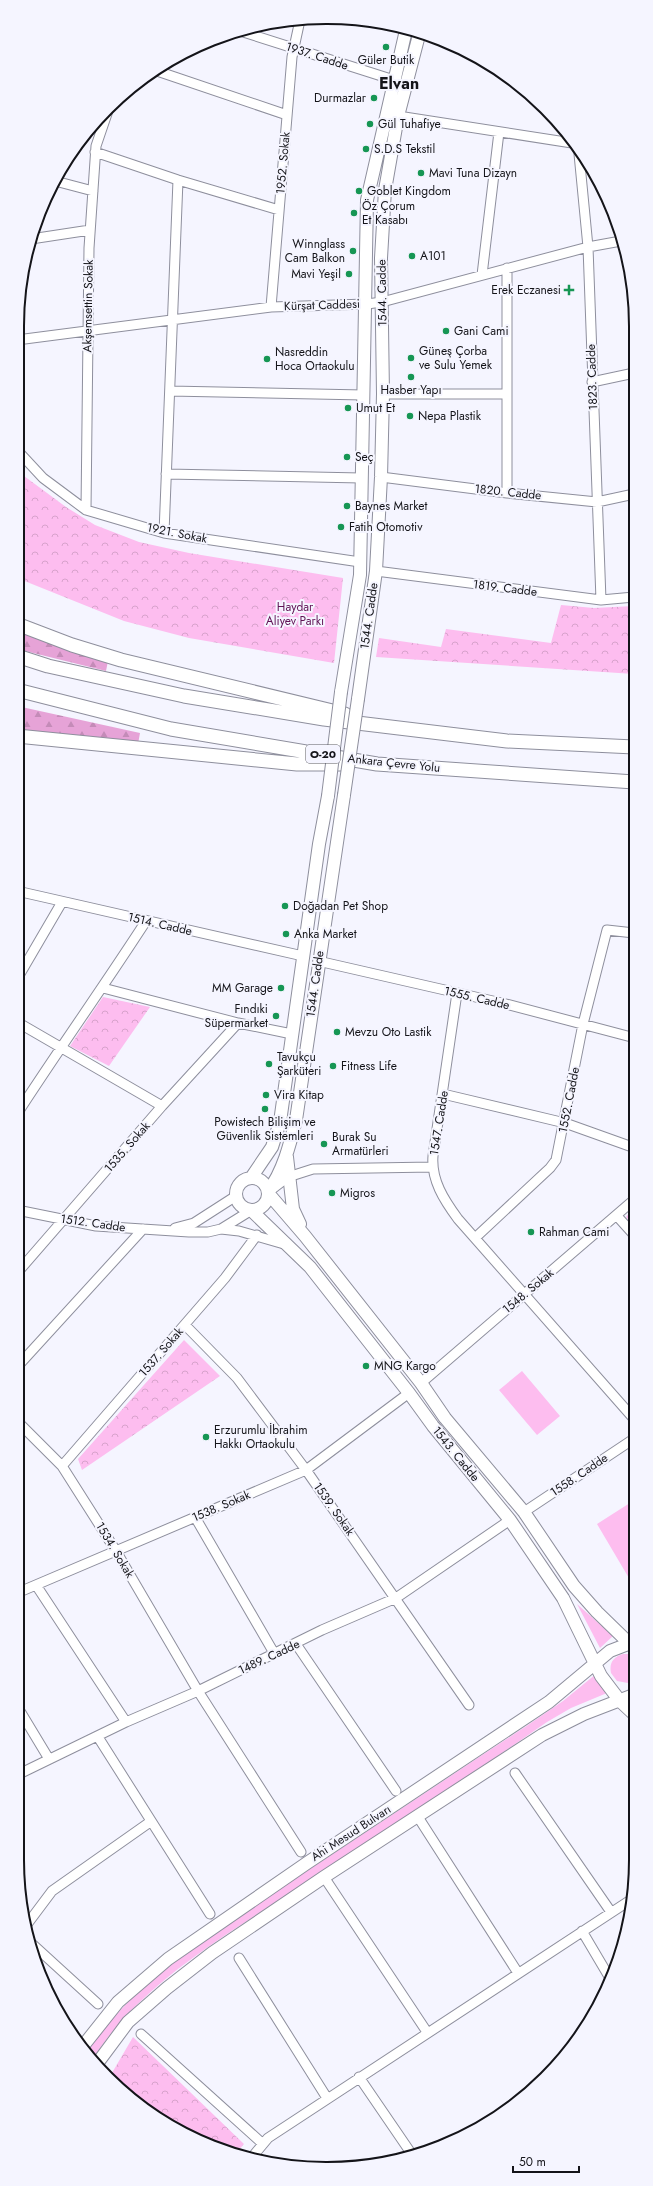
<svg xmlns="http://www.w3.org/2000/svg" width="653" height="2186" font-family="Jost,sans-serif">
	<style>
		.green { fill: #fdbdef }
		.forest { fill: url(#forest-firs) }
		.park { fill: url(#park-crowns) }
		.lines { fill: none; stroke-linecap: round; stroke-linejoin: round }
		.minor-casing { stroke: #8e8f9d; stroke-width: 11 }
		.major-casing { stroke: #8e8f9d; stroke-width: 14 }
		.highway-casing { stroke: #8e8f9d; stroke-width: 15 }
		.minor { stroke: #fff; stroke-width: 9 }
		.major { stroke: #fff; stroke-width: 12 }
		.highway { stroke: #fff; stroke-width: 13 }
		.major-bridge-casing { stroke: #8e8f9d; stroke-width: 14; stroke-linecap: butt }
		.major-bridge { stroke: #fff; stroke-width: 12 }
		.poi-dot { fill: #169654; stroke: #f5f5ff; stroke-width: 1.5 }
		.labels { text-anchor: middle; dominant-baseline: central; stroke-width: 4; stroke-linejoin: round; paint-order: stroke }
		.shield { fill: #f5f5ff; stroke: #58585e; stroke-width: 1 }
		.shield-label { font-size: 11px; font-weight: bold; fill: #141419 }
		.street-label { font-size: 12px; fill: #141419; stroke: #f5f5ff }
		.poi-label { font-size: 12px; fill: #141419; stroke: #f5f5ff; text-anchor: start }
		.park-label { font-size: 12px; fill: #601255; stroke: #f5f5ff }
		.district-label { font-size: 16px; font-weight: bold; fill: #141419; stroke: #f5f5ff }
		.rim { fill: none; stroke: #141419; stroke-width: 2 }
	</style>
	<defs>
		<pattern id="forest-firs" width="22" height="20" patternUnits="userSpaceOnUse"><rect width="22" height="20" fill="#e6a3d7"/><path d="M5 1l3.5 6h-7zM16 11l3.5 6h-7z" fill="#c48bb8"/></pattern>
		<pattern id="park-crowns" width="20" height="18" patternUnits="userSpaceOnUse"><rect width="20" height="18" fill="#fdbdef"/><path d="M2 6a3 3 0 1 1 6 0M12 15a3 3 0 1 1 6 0" fill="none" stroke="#d8a2cc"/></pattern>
	</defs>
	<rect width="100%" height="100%" fill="#f5f5ff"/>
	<path class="green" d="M522,1371L560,1416L537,1435L499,1390Z
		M633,1501L635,1505L636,1590L597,1524Z
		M577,1604L613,1636L600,1648Z
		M623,1654H628L636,1658V1679L628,1683L617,1681L611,1673C609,1663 613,1657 623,1654Z
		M596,1674L607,1693L571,1708L547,1722C464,1780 379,1834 296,1889C222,1938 140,1984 92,2060L87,2052C140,1973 229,1923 307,1871C380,1823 452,1775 525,1727L563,1701Z"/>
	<path class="forest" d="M17,628L108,661L106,671L17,649Z
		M17,706L140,733L138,744L17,731Z"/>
	<path class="park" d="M24,476L66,507L95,525L139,542L189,553L343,578L334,663L189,638L124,621L17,578V495Z
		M561,605L594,608L634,606V674L376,657L379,638L441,647L446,629L551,643Z
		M103,997L150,1007L109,1066L70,1046Z
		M635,1207V1227L626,1217Z
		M184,1340L220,1376L82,1470L78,1459Z
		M133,2037L244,2144L237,2152L189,2137L138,2105L109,2078Z"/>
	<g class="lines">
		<defs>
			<path id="minor" d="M240,31L394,80
				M154,70L287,115
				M398,116L572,143
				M95,152L178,180L279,210
				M579,154L588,247L601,600
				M55,181L93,191
				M31,239L90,230
				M482,275L499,132
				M271,307L292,57L300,20
				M17,340L271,307L367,304L382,302L588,247L621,241
				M592,382L634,373
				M170,391L364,395
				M383,394H506
				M17,450L43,478L86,510L164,533L360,562
				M166,474L361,478
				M381,477L507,493L597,502L634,494
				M507,493V268
				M86,510L89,248L96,146L110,105
				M164,533L178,180
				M376,571L601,600L634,597
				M17,891L303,956
				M318,961L506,1004L635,1038
				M17,979L62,902
				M103,988L238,1023L292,1034
				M457,993L433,1156C431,1180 444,1200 458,1219L635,1420
				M17,1022L162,1106
				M443,1094L565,1123L635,1148
				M17,1114C59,1049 104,986 146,921
				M271,1190L288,1177L313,1169L432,1167
				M17,1210L96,1226L189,1232H208L221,1229L250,1211
				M617,1216L635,1236
				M175,1228L194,1223L236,1196
				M221,1229L239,1231L284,1244
				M475,1238L550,1168L556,1160L583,1024L607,930L634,933
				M17,1273L162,1106L238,1023
				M185,1325L237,1378L306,1470L469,1705
				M17,1367L143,1229
				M421,1383L635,1199
				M17,1421L62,1466L116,1551L198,1691L301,1852
				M62,1466L225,1278L257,1235
				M524,1512L635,1438
				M195,1517L274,1653
				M36,1585L126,1722
				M17,1593L306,1470L409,1393
				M296,1644L396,1791
				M17,1706L49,1759
				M98,1737L210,1914
				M515,1773L611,1912
				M17,1775L126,1722L198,1691L322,1630L396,1598L510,1520
				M418,1817L518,1973
				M324,1877L427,2032
				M25,1927L52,1891L150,1822
				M582,1931L611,1980
				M29,1941L98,2004
				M239,1958L327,2098
				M141,2034L263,2144
				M359,2077L413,2156
				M253,2156L268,2138L632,1899"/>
			<path id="major" d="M341,692L360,575L367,200L406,30
				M358,699L376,571L381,477L383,394L381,258L385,190L398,116L419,35
				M287,1157L293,1209L300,1224
				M236 1194a16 16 0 1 1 32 0a16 16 0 1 1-32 0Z
				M251,1178L272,1147L280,1122L319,844L328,796
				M268,1191C283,1172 290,1144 296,1120L344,795
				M268,1193L305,1236L421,1383L445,1418L524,1512L574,1586L597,1612L633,1647
				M252,1211L310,1267L409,1393L433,1426L510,1520L563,1598L601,1676L620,1701L636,1716
				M83,2046L118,2002L168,1959L307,1863L549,1702L610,1651L636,1641
				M96,2065L128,2022L167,1988L212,1953L324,1877L542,1735L584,1714L636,1694"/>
			<path id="highway" d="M17,624L72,645L121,660L345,714
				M17,656L48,666L184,696L324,719L507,741L634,747
				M17,690L171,729L377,764L634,782
				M17,736L297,764H342"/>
		</defs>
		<use href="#minor" class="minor-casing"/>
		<use href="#major" class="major-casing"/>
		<use href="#highway" class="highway-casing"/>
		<use href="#minor" class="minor"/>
		<use href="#major" class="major"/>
		<use href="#highway" class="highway"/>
		<defs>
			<path id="major-bridge" d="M344,795L358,699
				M328,796L341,692"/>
		</defs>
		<use href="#major-bridge" class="major-bridge-casing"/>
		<use href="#major-bridge" class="major-bridge"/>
	</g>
	<g class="poi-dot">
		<circle cx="386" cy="47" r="4"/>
		<circle cx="374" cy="98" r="4"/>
		<circle cx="370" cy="124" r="4"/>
		<circle cx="366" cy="149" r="4"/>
		<circle cx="421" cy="173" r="4"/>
		<circle cx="359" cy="191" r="4"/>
		<circle cx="354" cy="213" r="4"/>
		<circle cx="353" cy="251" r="4"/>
		<circle cx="412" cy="256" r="4"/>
		<circle cx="349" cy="274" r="4"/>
		<path d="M567 284h4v4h4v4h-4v4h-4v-4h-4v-4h4z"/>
		<circle cx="446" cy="331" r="4"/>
		<circle cx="411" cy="358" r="4"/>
		<circle cx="267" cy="359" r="4"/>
		<circle cx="411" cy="377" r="4"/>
		<circle cx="348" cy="408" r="4"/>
		<circle cx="410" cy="416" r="4"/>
		<circle cx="347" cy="457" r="4"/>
		<circle cx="347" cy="506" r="4"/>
		<circle cx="341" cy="527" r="4"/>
		<circle cx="285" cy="906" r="4"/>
		<circle cx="286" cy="934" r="4"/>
		<circle cx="281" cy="988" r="4"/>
		<circle cx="276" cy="1016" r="4"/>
		<circle cx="337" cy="1032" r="4"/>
		<circle cx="269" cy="1064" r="4"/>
		<circle cx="333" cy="1066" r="4"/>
		<circle cx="266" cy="1095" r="4"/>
		<circle cx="265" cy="1109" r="4"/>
		<circle cx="324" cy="1144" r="4"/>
		<circle cx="332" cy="1193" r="4"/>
		<circle cx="531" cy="1232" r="4"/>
		<circle cx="366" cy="1366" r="4"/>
		<circle cx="206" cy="1437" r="4"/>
	</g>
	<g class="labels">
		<rect class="shield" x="306" y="745" width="34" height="18" rx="3"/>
		<g class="shield-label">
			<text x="323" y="754">O-20</text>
		</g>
		<g class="street-label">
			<text transform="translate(317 56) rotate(18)">1937. Cadde</text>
			<text transform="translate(283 163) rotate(-85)">1952. Sokak</text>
			<text transform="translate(382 293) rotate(-91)">1544. Cadde</text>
			<text transform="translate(322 305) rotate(-2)">Kürşat Caddesi</text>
			<text transform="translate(88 306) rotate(-89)">Akşemsettin Sokak</text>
			<text transform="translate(592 377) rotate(-92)">1823. Cadde</text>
			<text transform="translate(508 492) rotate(6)">1820. Cadde</text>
			<text transform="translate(177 533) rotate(11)">1921. Sokak</text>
			<text transform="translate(505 588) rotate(7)">1819. Cadde</text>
			<text transform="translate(369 616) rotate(-82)">1544. Cadde</text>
			<text transform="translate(394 763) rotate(6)">Ankara Çevre Yolu</text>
			<text transform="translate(160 924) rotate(13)">1514. Cadde</text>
			<text transform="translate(315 984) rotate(-82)">1544. Cadde</text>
			<text transform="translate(477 998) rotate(13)">1555. Cadde</text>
			<text transform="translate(569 1100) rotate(-79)">1552. Cadde</text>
			<text transform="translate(439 1123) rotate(-81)">1547. Cadde</text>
			<text transform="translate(127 1147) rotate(-49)">1535. Sokak</text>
			<text transform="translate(93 1223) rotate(8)">1512. Cadde</text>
			<text transform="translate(528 1291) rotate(-40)">1548. Sokak</text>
			<text transform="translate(161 1352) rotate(-49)">1537. Sokak</text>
			<text transform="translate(456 1454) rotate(51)">1543. Cadde</text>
			<text transform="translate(579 1475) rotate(-34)">1558. Cadde</text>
			<text transform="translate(221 1506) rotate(-23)">1538. Sokak</text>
			<text transform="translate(334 1509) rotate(55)">1539. Sokak</text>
			<text transform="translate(115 1550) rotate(59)">1534. Sokak</text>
			<text transform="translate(269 1657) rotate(-25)">1489. Cadde</text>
			<text transform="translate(351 1833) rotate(-33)">Ahi Mesud Bulvarı</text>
		</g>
		<g class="poi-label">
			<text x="386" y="60" text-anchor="middle">Güler Butik</text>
			<text x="366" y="98" text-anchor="end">Durmazlar</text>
			<text x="378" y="124">Gül Tuhafiye</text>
			<text x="374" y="149">S.D.S Tekstil</text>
			<text x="429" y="173">Mavi Tuna Dizayn</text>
			<text x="367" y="191">Goblet Kingdom</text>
			<text x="362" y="206">Öz Çorum<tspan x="362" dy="14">Et Kasabı</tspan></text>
			<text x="345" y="244" text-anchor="end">Winnglass<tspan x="345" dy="14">Cam Balkon</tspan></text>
			<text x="420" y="256">A101</text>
			<text x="341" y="274" text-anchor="end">Mavi Yeşil</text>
			<text x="561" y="290" text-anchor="end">Erek Eczanesi</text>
			<text x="454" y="331">Gani Cami</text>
			<text x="419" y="351">Güneş Çorba<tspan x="419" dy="14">ve Sulu Yemek</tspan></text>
			<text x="275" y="352">Nasreddin<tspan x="275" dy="14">Hoca Ortaokulu</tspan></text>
			<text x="411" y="390" text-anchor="middle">Hasber Yapı</text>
			<text x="356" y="408">Umut Et</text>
			<text x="418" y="416">Nepa Plastik</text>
			<text x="355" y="457">Seç</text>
			<text x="355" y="506">Baynes Market</text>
			<text x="349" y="527">Fatih Otomotiv</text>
			<text x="293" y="906">Doğadan Pet Shop</text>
			<text x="294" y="934">Anka Market</text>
			<text x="273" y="988" text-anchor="end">MM Garage</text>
			<text x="268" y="1009" text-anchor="end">Fındıki<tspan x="268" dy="14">Süpermarket</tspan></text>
			<text x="345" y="1032">Mevzu Oto Lastik</text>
			<text x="277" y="1057">Tavukçu<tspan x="277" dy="14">Şarküteri</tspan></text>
			<text x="341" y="1066">Fitness Life</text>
			<text x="274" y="1095">Vira Kitap</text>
			<text x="265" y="1122" text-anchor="middle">Powistech Bilişim ve<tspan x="265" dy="14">Güvenlik Sistemleri</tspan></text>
			<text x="332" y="1137">Burak Su<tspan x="332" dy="14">Armatürleri</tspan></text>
			<text x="340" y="1193">Migros</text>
			<text x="539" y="1232">Rahman Cami</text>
			<text x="374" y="1366">MNG Kargo</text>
			<text x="214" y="1430">Erzurumlu İbrahim<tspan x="214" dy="14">Hakkı Ortaokulu</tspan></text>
		</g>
		<g class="park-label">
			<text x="295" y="607">Haydar<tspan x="295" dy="14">Aliyev Parkı</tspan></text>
		</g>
		<g class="district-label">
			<text x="399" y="83">Elvan</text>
		</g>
	</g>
	<path d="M0 0H653V2186H0ZM326 24H327A302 302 0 0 1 629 326V1860A302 302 0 0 1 327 2162H326A302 302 0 0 1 24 1860V326A302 302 0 0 1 326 24Z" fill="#f5f5ff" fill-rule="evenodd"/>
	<path class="rim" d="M326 24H327A302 302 0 0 1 629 326V1860A302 302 0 0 1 327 2162H326A302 302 0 0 1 24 1860V326A302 302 0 0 1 326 24Z"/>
	<path d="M513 2166v6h66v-6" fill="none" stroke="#141419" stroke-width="2"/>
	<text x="519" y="2166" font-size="12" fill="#141419" stroke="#f5f5ff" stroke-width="3" paint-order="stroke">50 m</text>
</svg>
